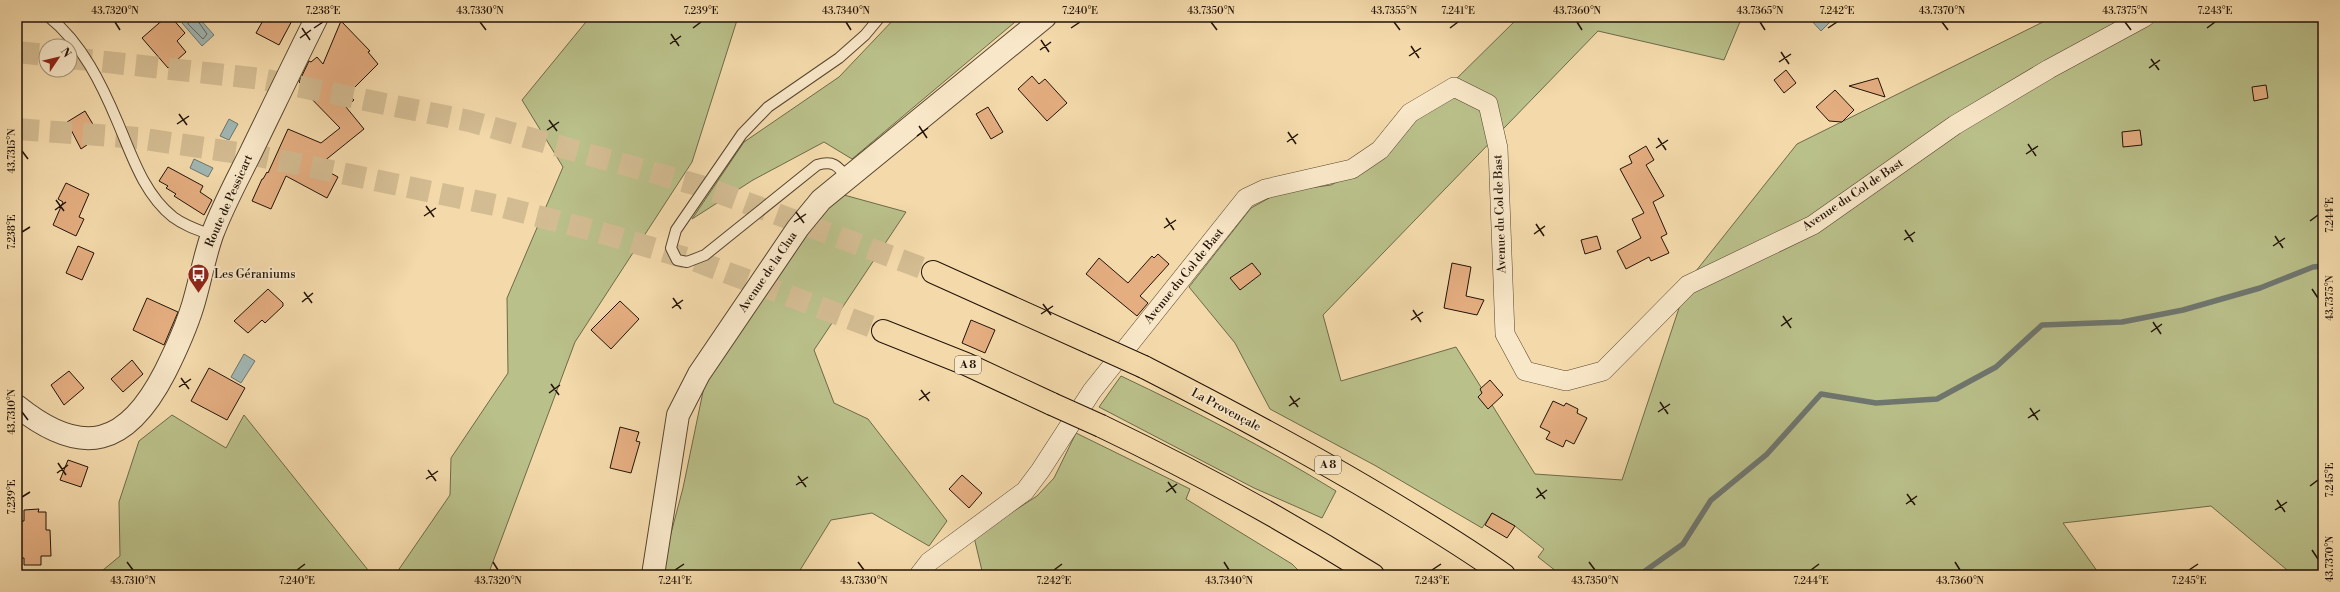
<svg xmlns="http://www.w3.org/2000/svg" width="2340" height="592" font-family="'Libre Bodoni',serif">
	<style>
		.green { fill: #bac08a; stroke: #6e6a48 }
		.water { fill: #a1b8b5; stroke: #6e766f }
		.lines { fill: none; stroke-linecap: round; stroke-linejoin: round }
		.shore { stroke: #62665e; stroke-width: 1 }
		.stream { stroke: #6e766f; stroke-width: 5.5 }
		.building { fill: #e5ae81; stroke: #221306 }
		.motorway-tunnel { stroke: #d4bc92; stroke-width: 22; stroke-dasharray: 22 11; stroke-linecap: butt }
		.service-casing { stroke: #56452f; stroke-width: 12 }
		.minor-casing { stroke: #56452f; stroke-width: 20 }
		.tertiary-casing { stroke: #56452f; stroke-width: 24 }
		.motorway-casing { stroke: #221306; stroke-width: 24 }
		.service { stroke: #f8e7c8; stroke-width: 10 }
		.minor { stroke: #f8e7c8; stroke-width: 19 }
		.tertiary { stroke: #f8e7c8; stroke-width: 22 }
		.motorway { stroke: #f4daab; stroke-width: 22 }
		.motorway-bridge-casing { stroke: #221306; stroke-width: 24; stroke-linecap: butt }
		.motorway-bridge { stroke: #f4daab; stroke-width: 22 }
		.ticks { fill: none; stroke: #221306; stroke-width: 1.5 }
		.labels { text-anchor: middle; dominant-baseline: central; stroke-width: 3.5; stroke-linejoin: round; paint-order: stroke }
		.shield { fill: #f8e7c8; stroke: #625340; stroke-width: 1 }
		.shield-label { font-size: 11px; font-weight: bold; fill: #221306 }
		.street-label { font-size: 12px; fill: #221306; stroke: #f8e7c8 }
		.poi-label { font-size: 12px; fill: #221306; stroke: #f8e7c8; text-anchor: start }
		.neatline { fill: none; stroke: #221306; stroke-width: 1.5 }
		.ticks-label { font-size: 10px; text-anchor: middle; fill: #221306 }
	</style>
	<rect width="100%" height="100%" fill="#f4daab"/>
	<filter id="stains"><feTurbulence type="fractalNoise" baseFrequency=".005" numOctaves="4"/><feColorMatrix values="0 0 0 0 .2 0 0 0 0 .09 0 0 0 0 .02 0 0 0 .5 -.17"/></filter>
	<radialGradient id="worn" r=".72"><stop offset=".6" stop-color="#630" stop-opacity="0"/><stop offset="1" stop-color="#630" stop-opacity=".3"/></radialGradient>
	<path class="green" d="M590,17H738L692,162L575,342L488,575H395L450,495L451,458L508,373L507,298L563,167L522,100Z
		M896,17H1021L852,159L824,142L753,180L692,219L744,142L839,77Z
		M1519,17H1742L1724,60L1598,31L1323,315L1341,381L1456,347L1535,474L1622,480L1688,281L1797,144L2053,17H2323V575H2293L2211,506L2063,523L2100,575H1561L1538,557L1544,549L1515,526L1492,513L1482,528L1376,466L1270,409L1235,343L1189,287L1251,208L1280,192L1331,185L1368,166Z
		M844,195L906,212L814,350L834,403L868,419L947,521L929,546L872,513L831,520L797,575H660L683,488L705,382L821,210Z
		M1121,376C1195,411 1266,448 1336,491L1322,518L1254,488L1099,407Z
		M172,415L226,448L244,415L372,575H97L120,556L119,502L139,441Z
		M1076,433L1190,489L1186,499L1292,564L1303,575H983L974,537L1037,496L1054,478Z"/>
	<path class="water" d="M188,17H198L214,35L202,46L182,23Z
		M1808,17H1825L1830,22L1821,31Z
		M229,119L238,124L229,140L220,136Z
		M194,159L213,168L208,177L190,168Z
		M244,354L255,361L241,383L231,377Z"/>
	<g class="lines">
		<path class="shore" d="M190,17L188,24L203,39L207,34L195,17"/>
		<path class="stream" d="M1645,571L1683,544L1711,500L1767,454L1821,394L1876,403L1937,399L1996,367L2042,325L2122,322L2183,310L2260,288L2313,267L2323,266"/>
	</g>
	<path class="building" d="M166,17H171L185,33L177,41L186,52L168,68L142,38Z
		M265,17H294L279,45L256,33Z
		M341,21L370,51L368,52L378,64L348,94L354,100L346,107L364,129L318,166L338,177L327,198L286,176L271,209L252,201L262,179H263L267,172L268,173L288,129L321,143L340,128L302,89L304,87L299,82L309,61L311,62L317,57L323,64Z
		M1786,70L1796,83L1784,93L1774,80Z
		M1032,76L1039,84L1045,79L1067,103L1047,121L1018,89Z
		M1878,78L1885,97L1849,86Z
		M2266,85L2268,98L2254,101L2252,87Z
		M1835,90L1854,110L1842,122L1829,121L1816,107Z
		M988,107L1003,132L991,139L976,114Z
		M85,111L100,136L81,149L67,122Z
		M2140,130L2142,145L2123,147L2122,132Z
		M1646,146L1654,160L1646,165L1664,196L1653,202L1667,234L1661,237L1669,253L1651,261L1649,257L1626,269L1617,251L1641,238L1632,219L1644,213L1620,169L1632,163L1629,156Z
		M168,167L203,186L200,192L212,200L204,215L174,196L176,194L166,188L168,186L159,181Z
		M66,183L89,194L79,217L84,219L76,236L53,225L63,202L58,199Z
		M1597,236L1601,249L1585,254L1581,240Z
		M78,246L94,253L82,280L66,273Z
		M1158,254L1169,264L1140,296L1148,303L1137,316L1086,274L1099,258L1128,283L1152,256L1154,258Z
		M1252,263L1261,274L1240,290L1230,278Z
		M1452,263L1471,267L1466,296L1484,300L1477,315L1444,308Z
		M268,289L283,303V306L265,323L262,320L248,333L234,321Z
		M147,298L178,312L164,345L133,330Z
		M620,301L639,319L611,349L591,330Z
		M971,320L995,330L985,353L962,343Z
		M132,360L143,374L123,392L111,379Z
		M209,368L245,388L227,420L191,401Z
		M69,371L84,388L64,405L51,385Z
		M1490,380L1503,395L1488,409L1478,397L1482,393L1480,389Z
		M1553,401L1564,406L1566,403L1578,409L1577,413L1587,418L1574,444L1566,440L1563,447L1546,439L1550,432L1540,427Z
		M620,427L639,432L636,441L640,442L631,473L610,468Z
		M68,460L88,467L81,487L60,480Z
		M962,475L982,493L969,508L949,489Z
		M39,509L38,512H46V530H50L51,556H41V565H24V558H21V521H24V510Z
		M1492,513L1515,526L1507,538L1485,525Z"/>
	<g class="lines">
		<path class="motorway-tunnel" d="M17,52L46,55
			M70,58L262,79L469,121L701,186L933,272
			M17,129L138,138L259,156L495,205L599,232L696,261L883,331"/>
		<defs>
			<path id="service" d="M49,17C82,43 102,85 118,123C132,156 144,194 173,217C185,226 198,230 212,235
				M848,179C838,166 834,160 817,165L705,255L687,262L677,260L671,248L676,230L742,134L768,107L839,58L865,35L880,17"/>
			<path id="minor" d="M919,575L929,562L1025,491L1040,471L1092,391L1246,198L1265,189L1352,169L1380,150L1410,113L1454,87L1488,104L1498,148L1505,334L1525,371L1566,381L1603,371L1688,285L1813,225L1955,125L2049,69L2145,17"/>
			<path id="tertiary" d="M17,406C83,459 127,446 165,372C176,350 186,328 193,305C200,282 204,258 212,235C222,208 236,182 249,156C272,109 294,63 317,17
				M653,575L678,415L699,374L798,228L821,200L1045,17"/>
			<path id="motorway" d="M933,272L1093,344
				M883,331L966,364L1052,404
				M1144,367C1228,410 1311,454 1392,503C1430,526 1468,549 1504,575
				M1101,426C1195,471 1285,520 1373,575"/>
		</defs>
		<use href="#service" class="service-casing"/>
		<use href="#minor" class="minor-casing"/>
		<use href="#tertiary" class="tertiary-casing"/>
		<use href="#motorway" class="motorway-casing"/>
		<use href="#service" class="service"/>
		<use href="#minor" class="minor"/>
		<use href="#tertiary" class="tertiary"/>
		<use href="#motorway" class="motorway"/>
		<defs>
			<path id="motorway-bridge" d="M1093,344L1144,367
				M1052,404L1101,426"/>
		</defs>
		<use href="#motorway-bridge" class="motorway-bridge-casing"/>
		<use href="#motorway-bridge" class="motorway-bridge"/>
	</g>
	<path class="ticks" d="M115,22L120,30M480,22L486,30M846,22L851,30M1211,22L1217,30M1394,22L1400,30M1577,22L1582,30M1760,22L1765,30M1942,22L1948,30M2125,22L2131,30M302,28L310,40M314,28L323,22M693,28L701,22M1071,28L1080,22M1450,28L1458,22M1828,28L1837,22M2207,28L2215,22M671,34L679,46M300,38L311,30M1041,40L1049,52M670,44L681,36M1411,46L1419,58M1040,50L1051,42M1781,52L1789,64M1409,56L1421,48M2151,59L2159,70M1779,62L1791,54M2149,68L2160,60M179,114L187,125M549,120L557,131M177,124L189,116M919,126L927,138M547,130L559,122M1288,132L1296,144M917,136L928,128M1658,138L1666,150M1287,142L1298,134M2028,144L2036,156M1656,148L1668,140M22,151L28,159M2026,154L2038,146M56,200L64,211M426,206L434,217M55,210L66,202M796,212L804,223M424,216L436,208M1166,218L1174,230M2310,221L2318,215M794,222L806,214M1536,224L1544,236M1164,228L1176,220M1905,230L1913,242M22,232L30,227M1534,234L1545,226M2275,236L2283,248M1904,240L1915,232M2273,246L2285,238M2312,289L2318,298M304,292L312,303M673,298L681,309M302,302L313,293M1043,304L1051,315M672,308L683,300M1413,310L1421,322M1041,314L1053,306M1783,316L1791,328M1411,320L1423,312M2153,322L2161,334M1781,326L1792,318M2151,332L2162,324M181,378L189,389M551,384L559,395M179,387L191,379M921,390L929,401M549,393L560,385M1290,396L1298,407M919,400L930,392M1660,402L1668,414M1289,406L1300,398M2030,408L2038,420M22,412L28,420M1658,412L1670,404M2028,418L2040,410M58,463L66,475M428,470L436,481M57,473L68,465M798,476L806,487M426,479L438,471M1168,482L1176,493M796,485L808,477M2310,486L2318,480M1537,488L1545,499M1166,492L1177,484M1907,494L1915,505M22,497L30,492M1536,498L1547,490M2277,500L2285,512M1906,504L1917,496M2275,510L2287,502M2312,550L2318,559M127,562L133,570M493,562L498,570M858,562L864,570M1224,562L1229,570M1589,562L1595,570M1955,562L1960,570M297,570L305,564M675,570L684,564M1054,570L1062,564M1432,570L1441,564M1811,570L1819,564M2189,570L2198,564"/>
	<defs>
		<symbol id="bus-pin" viewBox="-11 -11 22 30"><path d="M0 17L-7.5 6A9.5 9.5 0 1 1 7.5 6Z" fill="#8f2418" stroke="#f8e7c8"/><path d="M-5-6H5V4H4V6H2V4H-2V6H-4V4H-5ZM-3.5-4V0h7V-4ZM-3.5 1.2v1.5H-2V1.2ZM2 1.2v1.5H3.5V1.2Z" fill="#fff"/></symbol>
	</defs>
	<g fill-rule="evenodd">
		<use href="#bus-pin" x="186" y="262" width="25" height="34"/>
	</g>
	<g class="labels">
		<g class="shield">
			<rect x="955" y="356" width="26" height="18" rx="3"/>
			<rect x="1315" y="456" width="26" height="18" rx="3"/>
		</g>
		<g class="shield-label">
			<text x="968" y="365">A 8</text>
			<text x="1328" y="465">A 8</text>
		</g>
		<g class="street-label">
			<text transform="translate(1853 195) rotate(-34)">Avenue du Col de Bast</text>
			<text transform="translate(229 201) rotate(-66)">Route de Pessicart</text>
			<text transform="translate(1500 214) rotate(-92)">Avenue du Col de Bast</text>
			<text transform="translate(768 272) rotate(-56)">Avenue de la Clua</text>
			<text transform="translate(1184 276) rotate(-51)">Avenue du Col de Bast</text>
			<text transform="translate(1226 410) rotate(28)">La Provençale</text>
		</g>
		<g class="poi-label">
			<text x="214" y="274">Les Géraniums</text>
		</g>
	</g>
	<rect width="2340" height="592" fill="none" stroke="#f4daab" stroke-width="44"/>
	<g transform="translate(58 58) rotate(55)"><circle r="19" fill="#f8e7c8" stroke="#a2927a"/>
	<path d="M0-3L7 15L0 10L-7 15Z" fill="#8f2418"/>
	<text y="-6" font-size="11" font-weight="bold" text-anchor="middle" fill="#221306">N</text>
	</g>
	<rect x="22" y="22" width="2296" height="548" class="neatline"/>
	<g class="ticks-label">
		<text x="115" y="14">43.7320°N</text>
		<text x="323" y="14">7.238°E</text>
		<text x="480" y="14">43.7330°N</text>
		<text x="701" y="14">7.239°E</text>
		<text x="846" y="14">43.7340°N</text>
		<text x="1080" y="14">7.240°E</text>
		<text x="1211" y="14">43.7350°N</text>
		<text x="1394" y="14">43.7355°N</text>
		<text x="1458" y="14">7.241°E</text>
		<text x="1577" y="14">43.7360°N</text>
		<text x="1760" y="14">43.7365°N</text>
		<text x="1837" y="14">7.242°E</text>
		<text x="1942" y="14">43.7370°N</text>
		<text x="2125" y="14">43.7375°N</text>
		<text x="2215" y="14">7.243°E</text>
		<text transform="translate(11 151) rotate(-90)" y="4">43.7315°N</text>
		<text transform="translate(2329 215) rotate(-90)" y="4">7.244°E</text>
		<text transform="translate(11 232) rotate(-90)" y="4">7.238°E</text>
		<text transform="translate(2329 298) rotate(-90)" y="4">43.7375°N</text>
		<text transform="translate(11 412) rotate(-90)" y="4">43.7310°N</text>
		<text transform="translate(2329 480) rotate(-90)" y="4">7.245°E</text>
		<text transform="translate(11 497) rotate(-90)" y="4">7.239°E</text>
		<text transform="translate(2329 559) rotate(-90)" y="4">43.7370°N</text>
		<text x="133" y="584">43.7310°N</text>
		<text x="297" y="584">7.240°E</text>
		<text x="498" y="584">43.7320°N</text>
		<text x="675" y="584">7.241°E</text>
		<text x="864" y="584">43.7330°N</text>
		<text x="1054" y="584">7.242°E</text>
		<text x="1229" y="584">43.7340°N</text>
		<text x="1432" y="584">7.243°E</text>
		<text x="1595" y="584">43.7350°N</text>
		<text x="1811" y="584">7.244°E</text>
		<text x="1960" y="584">43.7360°N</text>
		<text x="2189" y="584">7.245°E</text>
	</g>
	<rect width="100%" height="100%" filter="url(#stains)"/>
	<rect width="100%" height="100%" fill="url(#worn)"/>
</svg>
